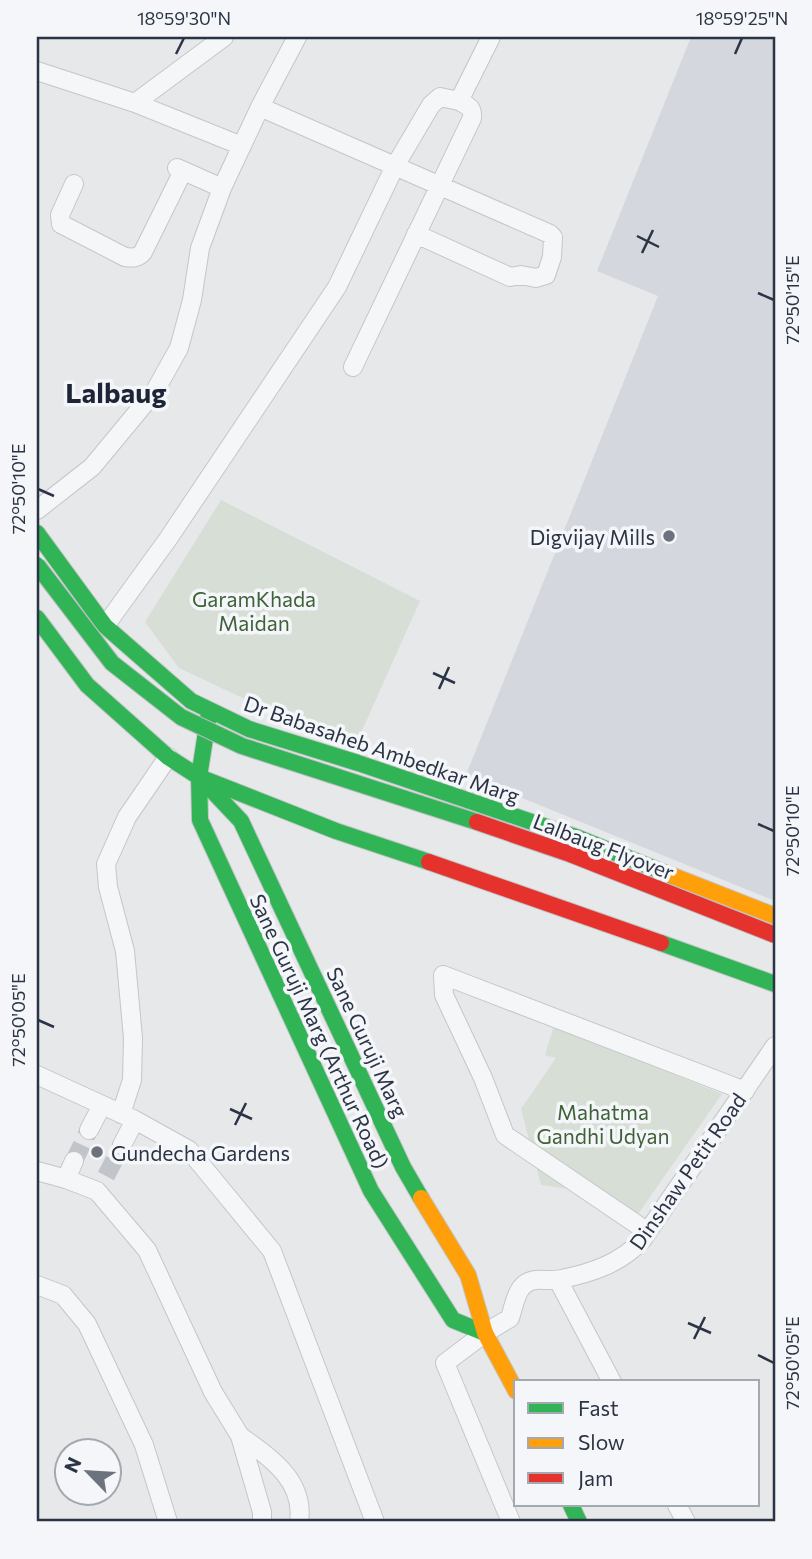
<svg xmlns="http://www.w3.org/2000/svg" width="812" height="1559" font-family="Commissioner,sans-serif">
	<style>
		.built { fill: #d4d7dd }
		.green { fill: #d6ded6 }
		.lines { fill: none; stroke-linecap: round; stroke-linejoin: round }
		.street-tunnel { stroke: #c1c4c9; stroke-width: 18; stroke-dasharray: 18 9; stroke-linecap: butt }
		.street-casing { stroke: #c4c6c8; stroke-width: 20 }
		.fast-casing { stroke: #c4c6c8; stroke-width: 18 }
		.slow-casing { stroke: #c4c6c8; stroke-width: 18 }
		.jam-casing { stroke: #c4c6c8; stroke-width: 18 }
		.street { stroke: #f5f6f7; stroke-width: 18 }
		.fast { stroke: #30b455; stroke-width: 16 }
		.slow { stroke: #ff9f0a; stroke-width: 16 }
		.jam { stroke: #e5322d; stroke-width: 16 }
		.fast-bridge-casing { stroke: #b8bbbf; stroke-width: 18; stroke-linecap: butt }
		.jam-bridge-casing { stroke: #b8bbbf; stroke-width: 18; stroke-linecap: butt }
		.fast-bridge { stroke: #30b455; stroke-width: 16 }
		.jam-bridge { stroke: #e5322d; stroke-width: 16 }
		.ticks { fill: none; stroke: #2b3445; stroke-width: 2.5 }
		.poi-dot { fill: #6c737f; stroke: #f4f6f9; stroke-width: 2.5 }
		.labels { text-anchor: middle; dominant-baseline: central; stroke-width: 7; stroke-linejoin: round; paint-order: stroke }
		.poi-label { font-size: 21px; fill: #2b3445; stroke: #f4f6f9; text-anchor: end }
		.park-label { font-size: 21px; fill: #3f6138; stroke: #f4f6f9 }
		.street-label { font-size: 21px; fill: #2b3445; stroke: #f4f6f9 }
		.district-label { font-size: 28px; font-weight: bold; fill: #1d2536; stroke: #f4f6f9 }
		.neatline { fill: none; stroke: #2b3445; stroke-width: 2.5 }
		.ticks-label { font-size: 18px; text-anchor: middle; fill: #2b3445 }
	</style>
	<rect width="100%" height="100%" fill="#e6e8ea"/>
	<path class="built" d="M691,37H770L775,39V901L466,775L658,296L597,271Z"/>
	<path class="green" d="M221,500L420,601L360,735L296,723L179,668L145,622Z
		M554,1026L722,1094L631,1224L584,1191L541,1185L521,1109L556,1058L545,1055Z"/>
	<g class="lines">
		<path class="street-tunnel" d="M74,1161L89,1130
			M106,1176L122,1145"/>
		<defs>
			<path id="street" d="M37,71L135,103L224,37
				M135,103L242,146
				M260,107L550,234L553,237L552,257L546,275L536,278L521,275L510,277L416,234
				M177,168L222,188
				M74,184L60,215L61,224L125,257C133,258 138,258 143,252L183,171
				M353,367L472,118C473,107 468,106 459,101
				M37,510L92,467L155,391L179,348L192,300L200,248L222,188L260,107L297,37
				M105,626L168,539L337,287L395,166L431,105L440,97L459,101L491,37
				M37,1075L135,1120L189,1150L272,1251L375,1522
				M121,1114L132,1080L133,1038L125,951L108,887L106,864L127,817L168,757
				M89,1130L102,1105
				M122,1145L135,1120
				M37,1171L66,1179L97,1191L147,1250L213,1392L240,1436L262,1512V1522
				M66,1179L74,1161
				M648,1232L505,1135L483,1078L444,995L443,975L745,1091
				M558,1280L612,1382
				M37,1285L63,1295L87,1324L144,1445L168,1522
				M240,1436C271,1458 305,1481 299,1522
				M677,1505L686,1522
				M511,1522L445,1363L485,1333L510,1318C513,1309 515,1296 521,1288C532,1274 547,1283 561,1279C592,1273 621,1263 642,1240L775,1046"/>
			<path id="fast" d="M37,533L105,626L191,701L249,729L358,763L576,837L673,876
				M37,618L87,685L168,757L199,777L336,831L429,862
				M209,713L199,777L200,820L371,1191L453,1320L485,1333
				M204,782L241,821L403,1167L421,1198
				M661,943L775,984
				M571,1505L579,1522"/>
			<path id="slow" d="M673,876L775,916
				M421,1198L468,1275L485,1333L516,1391"/>
			<path id="jam" d="M429,862L661,943"/>
		</defs>
		<use href="#street" class="street-casing"/>
		<use href="#fast" class="fast-casing"/>
		<use href="#slow" class="slow-casing"/>
		<use href="#jam" class="jam-casing"/>
		<use href="#street" class="street"/>
		<use href="#fast" class="fast"/>
		<use href="#slow" class="slow"/>
		<use href="#jam" class="jam"/>
		<defs>
			<path id="fast-bridge" d="M37,565L112,663L181,717L242,746L477,822"/>
			<path id="jam-bridge" d="M477,822L570,854L775,935"/>
		</defs>
		<use href="#fast-bridge" class="fast-bridge-casing"/>
		<use href="#jam-bridge" class="jam-bridge-casing"/>
		<use href="#fast-bridge" class="fast-bridge"/>
		<use href="#jam-bridge" class="jam-bridge"/>
	</g>
	<path class="ticks" d="M176,54L184,38M735,54L742,38M637,236L659,247M642,253L653,230M758,293L774,300M38,489L54,496M433,673L455,683M439,689L449,667M758,824L774,831M38,1020L54,1027M230,1109L252,1119M235,1125L246,1103M688,1323L711,1333M694,1339L705,1317M758,1355L774,1363"/>
	<g class="poi-dot">
		<circle cx="669" cy="536" r="7"/>
		<circle cx="97" cy="1152" r="7"/>
	</g>
	<g class="labels">
		<g class="poi-label">
			<text x="655" y="536">Digvijay Mills</text>
			<text x="111" y="1152" text-anchor="start">Gundecha Gardens</text>
		</g>
		<g class="park-label">
			<text x="254" y="598">GaramKhada<tspan x="254" dy="24">Maidan</tspan></text>
			<text x="603" y="1111">Mahatma<tspan x="603" dy="24">Gandhi Udyan</tspan></text>
		</g>
		<g class="street-label">
			<text transform="translate(382 749) rotate(19)">Dr Babasaheb Ambedkar Marg</text>
			<text transform="translate(604 846) rotate(21)">Lalbaug Flyover</text>
			<text transform="translate(320 1031) rotate(65)">Sane Guruji Marg (Arthur Road)</text>
			<text transform="translate(368 1042) rotate(65)">Sane Guruji Marg</text>
			<text transform="translate(687 1171) rotate(-55)">Dinshaw Petit Road</text>
		</g>
		<g class="district-label">
			<text x="116" y="392">Lalbaug</text>
		</g>
	</g>
	<rect width="812" height="1559" fill="none" stroke="#f4f6f9" stroke-width="77"/>
	<rect x="514" y="1380" width="245" height="126" fill="#f4f6f9" stroke="#a4a8b1" stroke-width="2"/>
	<rect x="528" y="1403" width="35" height="10" fill="#30b455" stroke="#a4a8b1" stroke-width="2"/>
	<text x="578" y="1416" font-size="21" fill="#2b3445">Fast</text>
	<rect x="528" y="1438" width="35" height="10" fill="#ff9f0a" stroke="#a4a8b1" stroke-width="2"/>
	<text x="578" y="1450" font-size="21" fill="#2b3445">Slow</text>
	<rect x="528" y="1473" width="35" height="10" fill="#e5322d" stroke="#a4a8b1" stroke-width="2"/>
	<text x="578" y="1486" font-size="21" fill="#2b3445">Jam</text>
	<g transform="translate(88 1472) rotate(295)"><circle r="33" fill="#f4f6f9" stroke="#a4a8b1" stroke-width="2"/>
	<path d="M0-5L12 26L0 18L-12 26Z" fill="#6c737f"/>
	<text y="-10" font-size="19" font-weight="bold" text-anchor="middle" fill="#2b3445">N</text>
	</g>
	<rect x="38" y="38" width="736" height="1482" class="neatline"/>
	<g class="ticks-label">
		<text x="184" y="25">18°59'30"N</text>
		<text x="742" y="25">18°59'25"N</text>
		<text transform="translate(793 300) rotate(-90)" y="6">72°50'15"E</text>
		<text transform="translate(19 489) rotate(-90)" y="6">72°50'10"E</text>
		<text transform="translate(793 831) rotate(-90)" y="6">72°50'10"E</text>
		<text transform="translate(19 1020) rotate(-90)" y="6">72°50'05"E</text>
		<text transform="translate(793 1363) rotate(-90)" y="6">72°50'05"E</text>
	</g>
</svg>
